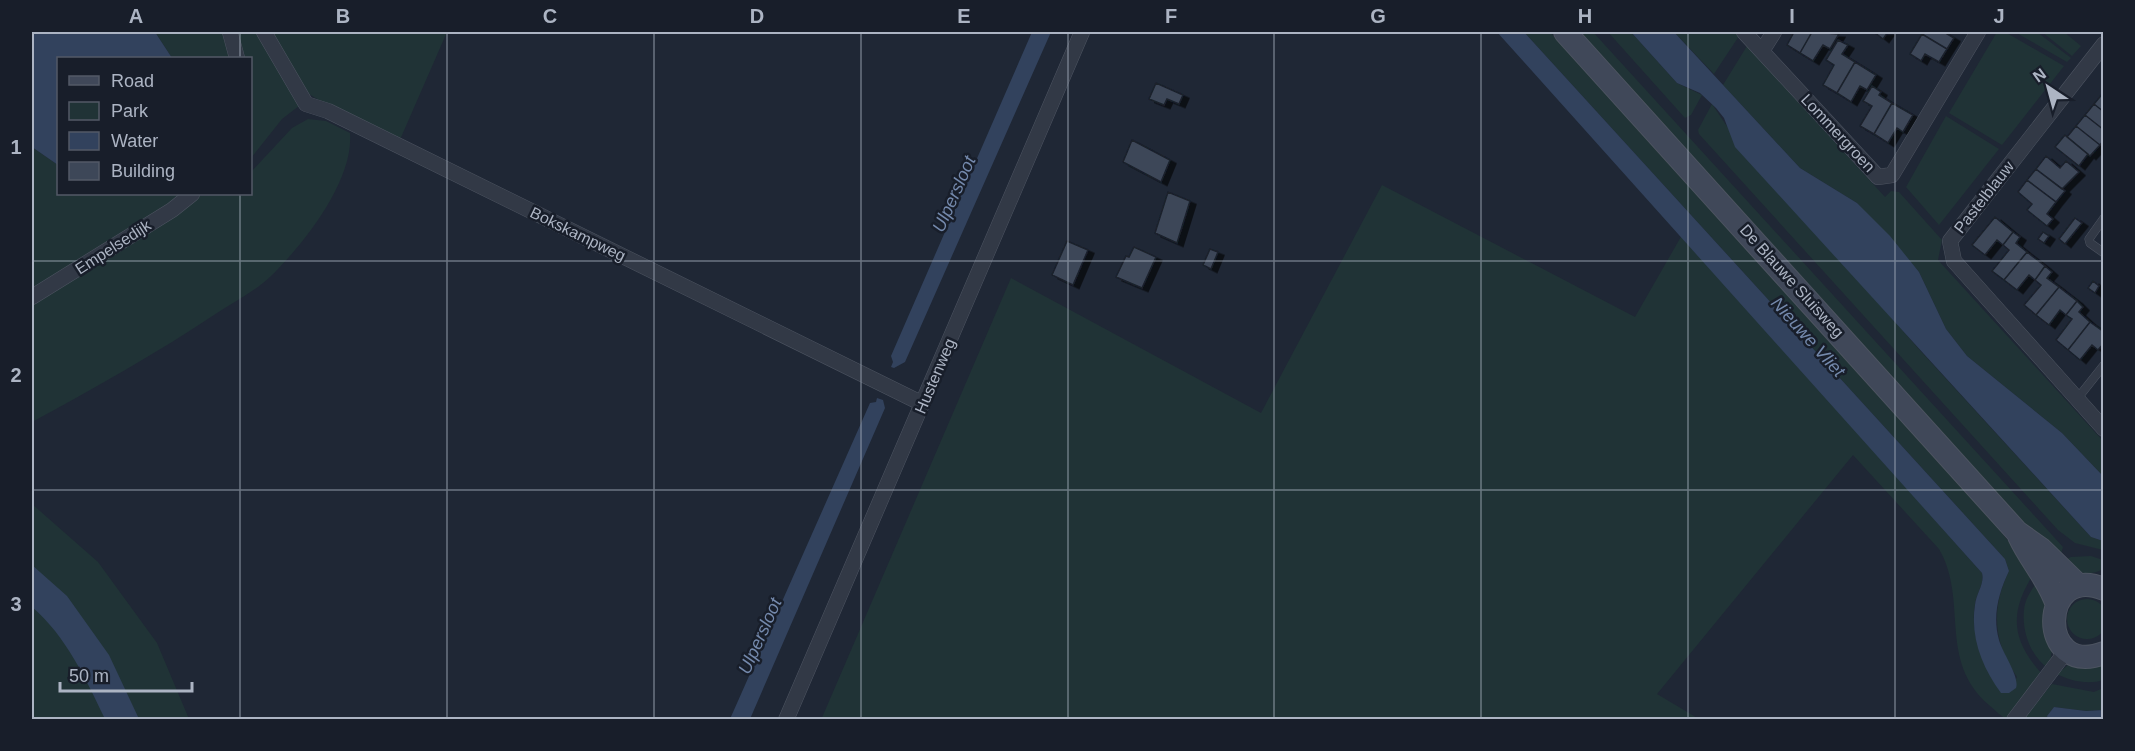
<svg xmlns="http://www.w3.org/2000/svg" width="2135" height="751" font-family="Arial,sans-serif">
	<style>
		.green { fill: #203336 }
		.water { fill: #32425d }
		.building { fill: #3d4758; stroke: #1a202c; stroke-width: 1.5; filter: url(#shadow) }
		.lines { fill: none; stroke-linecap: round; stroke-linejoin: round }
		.service-casing { stroke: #4d5461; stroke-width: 9 }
		.minor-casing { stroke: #4d5461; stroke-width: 16 }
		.secondary-casing { stroke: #4d5461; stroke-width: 24 }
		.service { stroke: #323946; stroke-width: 8 }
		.minor { stroke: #323946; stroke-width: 15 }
		.secondary { stroke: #404859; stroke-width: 22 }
		.grid { fill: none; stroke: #acb4c3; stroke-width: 1.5; stroke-opacity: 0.55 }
		.labels { text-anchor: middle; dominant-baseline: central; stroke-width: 5; stroke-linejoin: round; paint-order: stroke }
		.street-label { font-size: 16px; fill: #acb4c3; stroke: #181e2a }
		.water-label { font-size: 18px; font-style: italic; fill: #7489ac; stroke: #181e2a }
		.neatline { fill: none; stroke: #acb4c3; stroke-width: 2 }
		.grid-label { font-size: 20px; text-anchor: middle; font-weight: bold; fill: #acb4c3 }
	</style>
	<defs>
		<filter id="shadow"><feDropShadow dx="6" dy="3.5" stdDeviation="0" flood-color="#0009"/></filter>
	</defs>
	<rect width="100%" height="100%" fill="#1f2735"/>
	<path class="green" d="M155,32H224L229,58H172Z
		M236,32H261L299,106L282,119L251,158L250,58H243Z
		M271,32H447L399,142L355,122L309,94Z
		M1524,32H1550L1976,501L2034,573C2010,611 2010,638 2041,673L2008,719C2001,717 1995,710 1989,705C1937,660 1969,601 1939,549L1853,455L1657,694L1699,719L821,720L1011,278L1261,413L1382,185L1635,317L1682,235L1982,573C1985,583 1976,594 1975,604C1969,638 1986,664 2001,692L2009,693L2017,677C1993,643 1991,608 2009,571L2005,559Z
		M1578,32H1593L2063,547L2061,554L2055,556L2012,510Z
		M1608,32H1631L1677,83L1702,95L1691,115L1685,118Z
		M1674,32H1734L1739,36L1714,74Z
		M1997,32H2005L2064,66L2002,145L1949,113Z
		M2015,32H2037L2071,58L2067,62Z
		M2042,32H2064L2081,46L2072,56Z
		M1747,46L1885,197L1891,191L1899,192L1942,240L1938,260L2103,441V476L2062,433L1967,356L1946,329L1919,272L1857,203L1800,168L1723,85Z
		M1712,104L1730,131L1916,346L2091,537L2103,541V550L2075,543L2058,530L1699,134L1698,130Z
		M1946,116L1999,149L1939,225L1906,187Z
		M308,119L326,121L350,133C354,181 303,245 270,277C255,291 234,302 217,313C157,353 95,388 32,422V302L197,196L250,194L251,172L292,128Z
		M32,147L58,165V194H184L168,206L32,288Z
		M32,504L98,562L157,643L189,719H32Z
		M2091,556L2103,560V569C2086,578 2076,571 2061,562L2071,557Z
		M2039,578L2046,596L2043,620L2052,650L2049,669C2029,656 2020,626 2025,604C2027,595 2035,586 2039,578Z
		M2067 619a20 20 0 1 1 40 0a20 20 0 1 1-40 0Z
		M2083,663H2103V680C2089,685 2070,681 2057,674L2068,665Z
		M2052,684L2094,692L2103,688V710L2086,711L2054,707L2047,716L2048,719H2023Z"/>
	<path class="water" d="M32,32H155L172,58H58V165L32,147Z
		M1032,32H1051L905,362L894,368L891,367L893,362L891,356Z
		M1497,32H1524L2005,559L2009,571C1999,592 1992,616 1999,640C2003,654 2020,677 2016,688L2009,693H2001C1982,667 1970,637 1975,605C1976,594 1985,583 1982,573Z
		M1631,32H1674L1800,168L1857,203L1890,236L1919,272L1946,329L1967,356L2062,433L2103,476V541L2091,537L1735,147L1724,118L1716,108L1700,93L1677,83Z
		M877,398L883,400L885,408L750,719H730L870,403L876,402Z
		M32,565L67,596L109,655L139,719H105C86,679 66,636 32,607Z
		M2054,707L2086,711L2103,710V719H2048L2047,716Z"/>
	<path class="building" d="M1794,32H1812L1800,53L1787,45Z
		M1812,32L1839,34L1830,49L1823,45L1813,61L1800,53Z
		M1874,32H1888L1883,39Z
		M1923,32H1944L1954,38L1947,49L1922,34Z
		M1922,34L1947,49L1939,62L1925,54L1921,61L1910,54Z
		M1838,40L1848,45L1842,54L1855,62L1837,93L1823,85L1834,65L1826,60Z
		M1855,62L1876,75L1867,90L1860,86L1851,102L1837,93Z
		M1156,83L1183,95L1179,104L1167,99L1164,105L1149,99Z
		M1872,86L1881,92L1879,95L1892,103L1874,134L1860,126L1872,106L1863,101Z
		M2104,92V112L2094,104Z
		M1892,103L1913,115L1903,132L1897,128L1888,143L1874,134Z
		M2094,104L2104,112V130L2085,115Z
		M2085,115L2104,130V140L2100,145L2076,126Z
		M2076,126L2100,145L2090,156L2067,137Z
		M2065,135L2088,154L2079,166L2055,147Z
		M1132,140L1170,160L1161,182L1123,162Z
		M2046,156L2060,168L2066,161L2079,172L2062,189L2036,169Z
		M2036,169L2065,191L2056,202L2027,180Z
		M2027,180L2056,202L2047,214L2053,219L2047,226L2027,210L2032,204L2018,192Z
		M1168,192L1190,201L1177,243L1155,233Z
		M1995,217L2013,232L2003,245L1997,240L1985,255L1972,245Z
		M2075,218L2082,223L2065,244L2059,239Z
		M2013,232L2020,237L2016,243L2027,252L2004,280L1992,271L2009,250L2003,245Z
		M2043,232L2049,236L2044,243L2038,239Z
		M1067,241L1088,250L1073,285L1052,275Z
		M1134,247L1156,257L1142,288L1116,277L1126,256L1129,257Z
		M1210,249L1218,252L1211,269L1203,265Z
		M2027,252L2045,266L2035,280L2029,275L2017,290L2004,280Z
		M2045,266L2052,272L2047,278L2059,287L2036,315L2024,305L2041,285L2035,280Z
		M2093,281L2099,286L2095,293L2088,288Z
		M2059,287L2077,301L2066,315L2060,310L2049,325L2036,315Z
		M2077,301L2083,307L2079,312L2090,322L2068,350L2056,340L2072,319L2066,315Z
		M2090,322L2104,332V343L2098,350L2092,345L2080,360L2068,350Z"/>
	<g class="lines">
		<defs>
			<path id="service" d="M2104,218L2089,239L2090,243L2104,253
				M2077,399L2104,365"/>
			<path id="minor" d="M230,32L237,58
				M264,32L306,104L328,111L923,404
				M1744,32L1878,177L1892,175L1978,32
				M2104,44L1950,241L1954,261L2104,429
				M1762,51L1774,32
				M32,297L172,210L192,194
				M786,720L1082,32
				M2014,720L2067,650"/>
			<path id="secondary" d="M1565,32L2017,532L2041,549L2079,586
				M2019,536C2030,560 2049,580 2057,605
				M2104,589C2039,562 2036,679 2104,653"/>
		</defs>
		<use href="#service" class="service-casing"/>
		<use href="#minor" class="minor-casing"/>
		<use href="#secondary" class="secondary-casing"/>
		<use href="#service" class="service"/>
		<use href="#minor" class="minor"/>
		<use href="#secondary" class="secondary"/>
	</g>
	<path class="grid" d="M240,32V58M447,32V720M654,32V720M861,32V720M1068,32V720M1274,32V720M1481,32V720M1688,32V720M1895,32V720M240,194V720M32,261H2104M32,490H2104"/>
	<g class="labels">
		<g class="street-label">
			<text transform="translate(1838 133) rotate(47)">Lommergroen</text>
			<text transform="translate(1984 197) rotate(-52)">Pastelblauw</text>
			<text transform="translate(578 234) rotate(26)">Bokskampweg</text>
			<text transform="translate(113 247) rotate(-33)">Empelsedijk</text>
			<text transform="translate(1792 281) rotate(48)">De Blauwe Sluisweg</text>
			<text transform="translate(935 376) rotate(-67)">Hustenweg</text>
		</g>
		<g class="water-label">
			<text transform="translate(954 194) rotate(-66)">Ulpersloot</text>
			<text transform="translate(1808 337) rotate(48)">Nieuwe Vliet</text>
			<text transform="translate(760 636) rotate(-66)">Ulpersloot</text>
		</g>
	</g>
	<rect width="2135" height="751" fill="none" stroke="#181e2a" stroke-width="66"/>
	<rect x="57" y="57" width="195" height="138" fill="#181e2a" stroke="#535a67" stroke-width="1.5"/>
	<rect x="69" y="76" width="30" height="9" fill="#404859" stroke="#535a67" stroke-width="1.5"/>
	<text x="111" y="87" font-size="18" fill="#acb4c3">Road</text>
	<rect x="69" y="102" width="30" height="18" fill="#203336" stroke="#535a67" stroke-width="1.5"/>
	<text x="111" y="117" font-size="18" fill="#acb4c3">Park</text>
	<rect x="69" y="132" width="30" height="18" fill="#32425d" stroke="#535a67" stroke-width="1.5"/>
	<text x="111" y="147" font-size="18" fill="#acb4c3">Water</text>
	<rect x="69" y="162" width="30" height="18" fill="#3d4758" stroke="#535a67" stroke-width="1.5"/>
	<text x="111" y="177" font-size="18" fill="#acb4c3">Building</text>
	<g transform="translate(2048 87) rotate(324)" stroke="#181e2a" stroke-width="4.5" paint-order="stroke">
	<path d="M0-4.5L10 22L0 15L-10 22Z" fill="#acb4c3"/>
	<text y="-9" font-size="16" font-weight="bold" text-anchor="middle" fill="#acb4c3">N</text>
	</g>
	<path d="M60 682v9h132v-9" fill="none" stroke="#acb4c3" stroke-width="3"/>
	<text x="69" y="682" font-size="18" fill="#acb4c3" stroke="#181e2a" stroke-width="4.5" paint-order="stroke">50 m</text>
	<rect x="33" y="33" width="2069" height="685" class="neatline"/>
	<g class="grid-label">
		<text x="136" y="23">A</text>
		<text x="343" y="23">B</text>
		<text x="550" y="23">C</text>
		<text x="757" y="23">D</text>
		<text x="964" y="23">E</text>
		<text x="1171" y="23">F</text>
		<text x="1378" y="23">G</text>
		<text x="1585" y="23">H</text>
		<text x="1792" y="23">I</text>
		<text x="1999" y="23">J</text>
		<text x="16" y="154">1</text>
		<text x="16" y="382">2</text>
		<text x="16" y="611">3</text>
	</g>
</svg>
